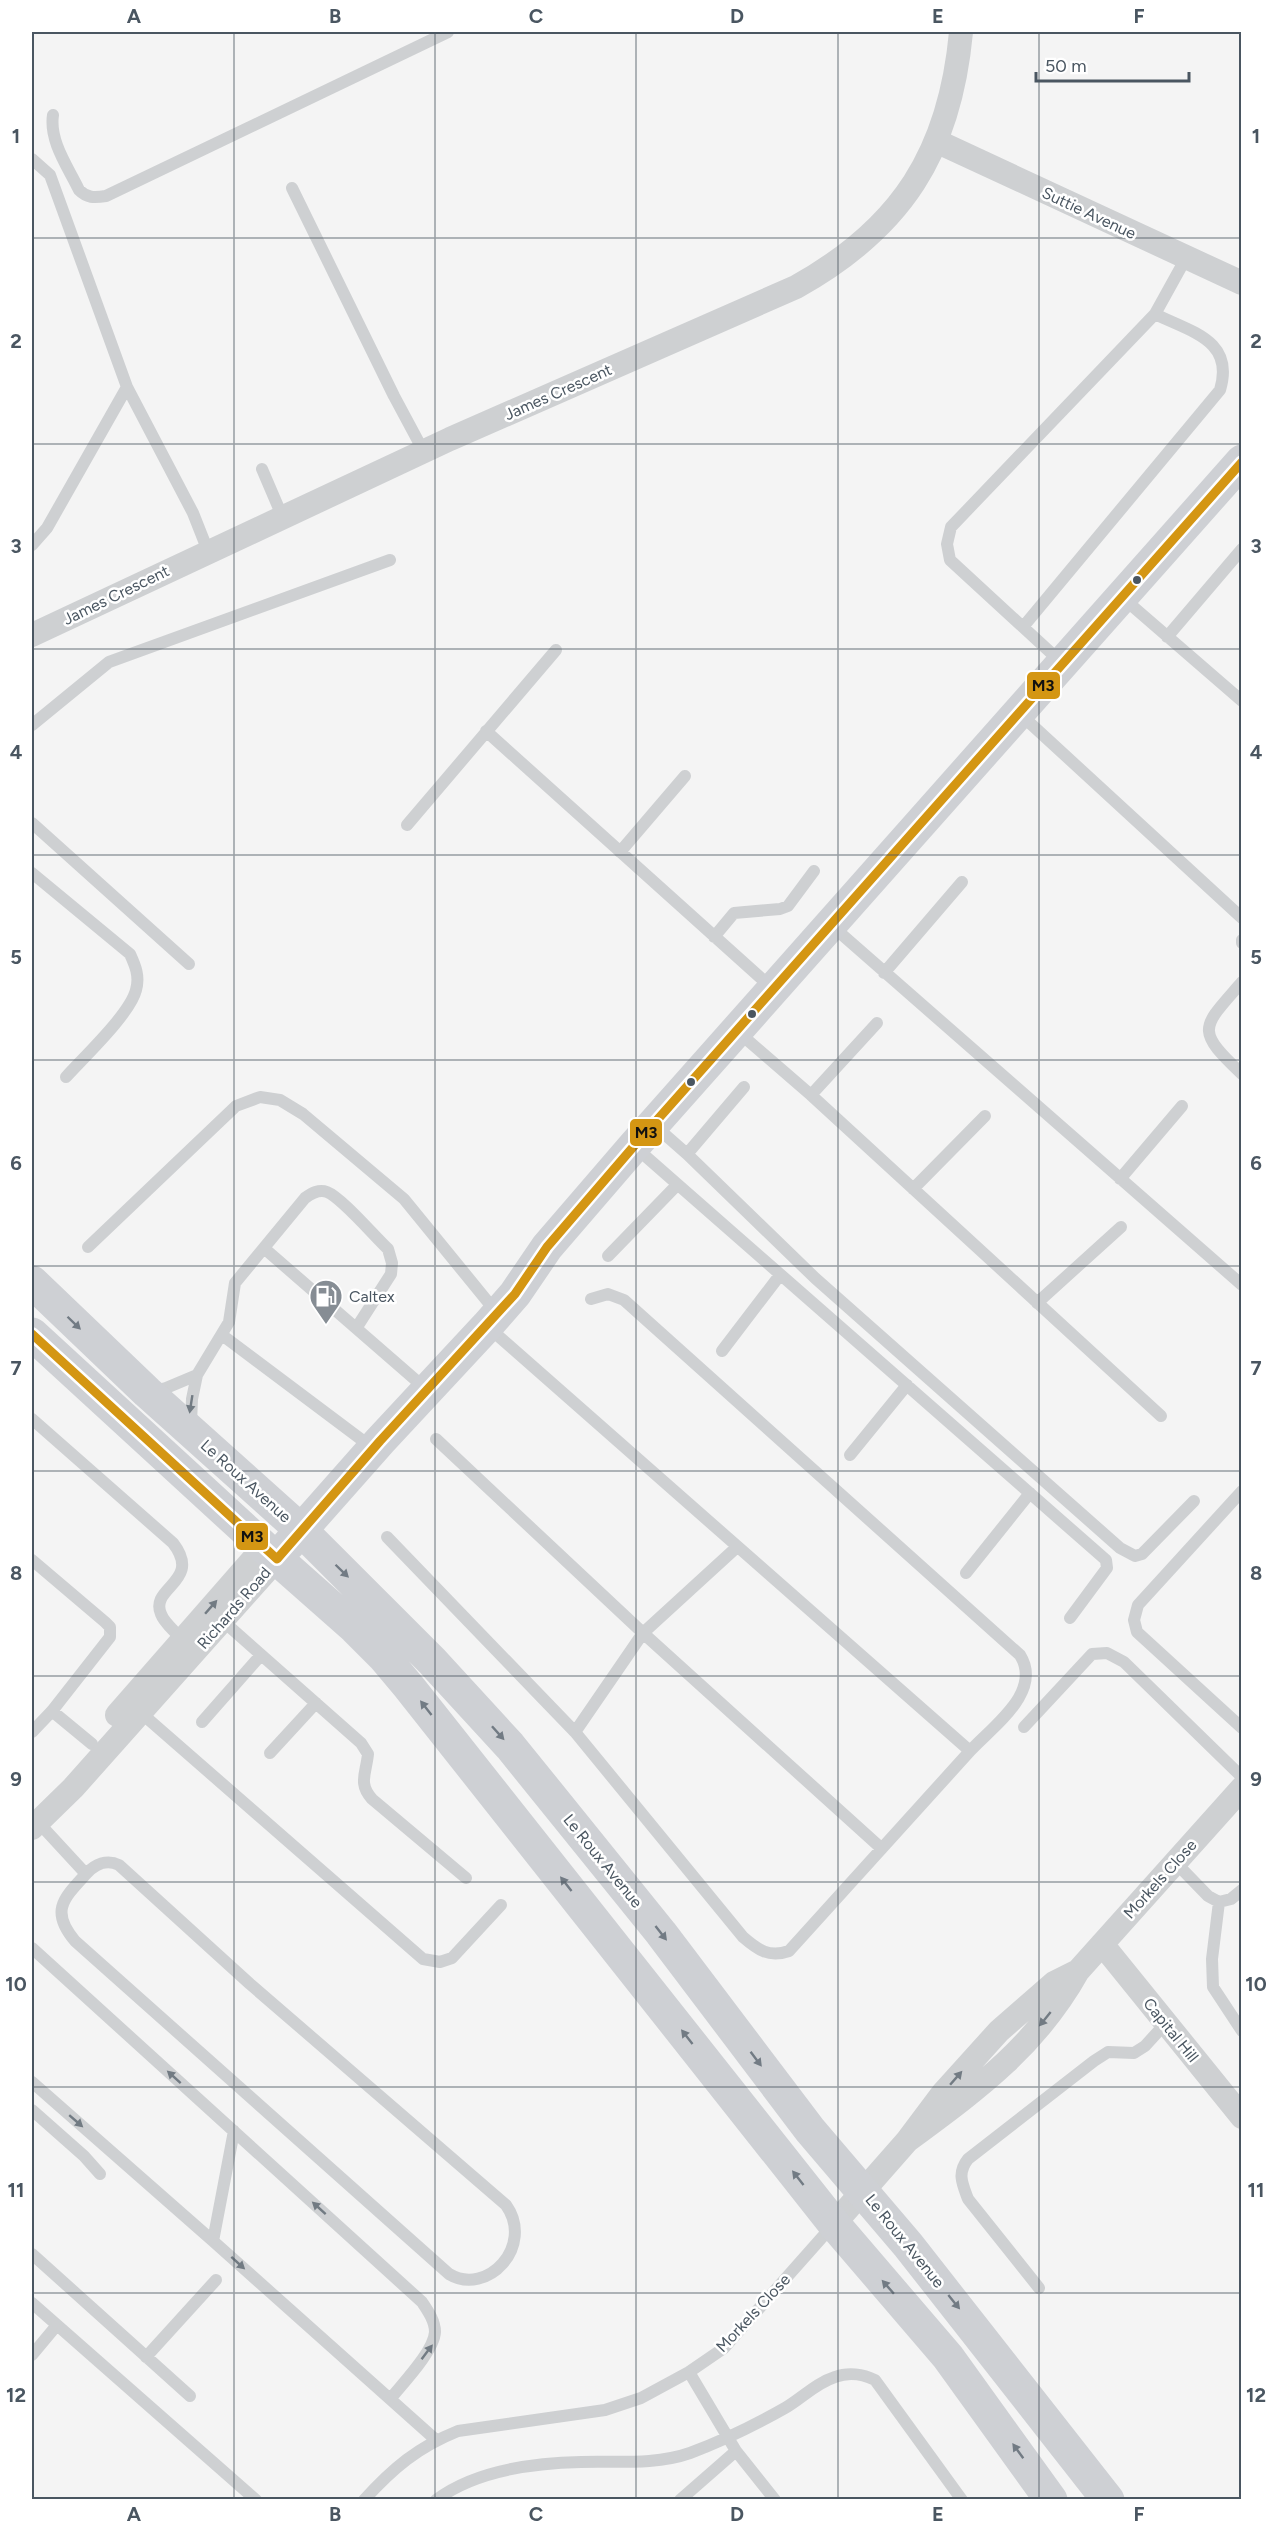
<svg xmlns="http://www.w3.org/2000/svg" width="1273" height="2531" font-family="Figtree,sans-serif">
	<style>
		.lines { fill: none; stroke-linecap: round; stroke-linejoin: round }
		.lane { stroke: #ced0d2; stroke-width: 12 }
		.street { stroke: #ced0d2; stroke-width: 24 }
		.secondary { stroke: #ced0d4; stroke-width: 33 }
		.bus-1-casing { stroke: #fff; stroke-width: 14 }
		.bus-1 { stroke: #d49613; stroke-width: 9 }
		.oneway { fill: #727b84 }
		.oneway2 { fill: #727b83 }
		.grid { fill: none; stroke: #4a5661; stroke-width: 1.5; stroke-opacity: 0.55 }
		.bus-dot { fill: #4a5661; stroke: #fff; stroke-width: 2 }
		.labels { text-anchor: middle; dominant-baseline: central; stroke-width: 5; stroke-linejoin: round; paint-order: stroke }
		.street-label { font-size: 16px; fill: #4a5661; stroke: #fff }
		.poi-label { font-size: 16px; fill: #4a5661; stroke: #fff; text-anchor: start }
		.line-badge { stroke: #fff; stroke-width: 2 }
		.pale-badge-label { font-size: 16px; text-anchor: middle; font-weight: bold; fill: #111 }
		.neatline { fill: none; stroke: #4a5661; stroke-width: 2 }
		.grid-label { font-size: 20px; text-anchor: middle; font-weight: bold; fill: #4a5661 }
	</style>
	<rect width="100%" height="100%" fill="#f4f4f4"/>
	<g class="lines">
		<path class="lane" d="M53,115C49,141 68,167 79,190C87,198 94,198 106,196L448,32
			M32,159L50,175L127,387L193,513L208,551
			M292,188L394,396L424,452
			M262,469L283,518
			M32,545L47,528L127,387
			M1123,598L1242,701
			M1023,627L1220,390C1235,340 1191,332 1155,314
			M1167,637L1242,549
			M1062,663L950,560L947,544L951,527L1155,314L1186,258
			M1019,713L1242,918
			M32,725L109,662L390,560
			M486,731L773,989
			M32,823L189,964
			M407,825L556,650
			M620,852L685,776
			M32,873L130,954C135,965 140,976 136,990C130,1014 84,1057 66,1077
			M831,925L1242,1285
			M714,937L734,913L780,909L788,906L814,871
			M1242,940V943
			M884,973L962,882
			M1242,982C1202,1028 1194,1029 1242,1074
			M737,1031L811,1095L1161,1416
			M811,1095L877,1023
			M654,1125L687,1154L815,1278L1120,1548L1135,1556L1142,1554L1194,1501
			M635,1147L1106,1560L1107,1568L1070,1618
			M687,1154L744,1087
			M1120,1179L1182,1106
			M913,1189L985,1116
			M88,1247L236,1106L260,1097L280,1100L303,1114L404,1199L488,1302
			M265,1249L426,1389
			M608,1256L677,1185
			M591,1299L608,1294L624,1300L1020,1655C1043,1692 993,1726 970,1751
			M1037,1303L1121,1227
			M222,1335L362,1440
			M722,1351L780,1275
			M153,1391L166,1388L197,1375
			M32,1419L173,1543C203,1582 149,1587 161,1614C164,1623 176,1632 182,1640
			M191,1423L192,1399L197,1375L229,1322L235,1283L305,1198C312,1193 319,1189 327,1192C341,1197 375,1237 388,1249L392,1263L391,1274L357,1327
			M436,1439L643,1633L881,1848
			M850,1455L907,1385
			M1242,1491L1138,1605L1134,1620L1137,1632L1242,1728
			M387,1537L575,1732L743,1937C758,1950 769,1958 789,1951L970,1751L488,1327
			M32,1560L105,1622L110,1627V1637L52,1711L32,1732
			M966,1573L1030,1493
			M223,1621L361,1743L368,1754C366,1774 358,1783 372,1799L466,1878
			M52,1711L92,1744
			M140,1712L423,1959L440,1962L452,1958L501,1905
			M202,1722L261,1655
			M1024,1727L1092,1654L1107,1653L1124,1662L1242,1777
			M575,1732L643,1633L737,1547
			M270,1753L316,1703
			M38,1822L86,1874C95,1864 107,1859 119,1865L250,1984L506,2205C535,2246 487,2297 449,2274L75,1941C50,1911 63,1899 86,1874
			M1175,1862L1208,1896L1219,1902L1231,1899L1242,1890
			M1219,1902L1212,1959L1213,1987L1242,2031
			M32,1948L422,2302C428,2311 435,2321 435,2332C434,2351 403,2383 391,2398
			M32,2082L213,2241L436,2440
			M32,2110L84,2156L100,2174
			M213,2241L234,2131
			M32,2254L190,2396
			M1039,2288L968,2199C962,2183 957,2173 968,2159L1094,2061L1108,2052L1134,2053L1145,2046L1165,2024
			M32,2303L256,2500
			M32,2355L57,2325
			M146,2357L216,2280
			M689,2372L736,2451L775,2500
			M364,2500C393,2468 418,2447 458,2431L605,2410L641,2398L689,2372L724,2348L833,2225
			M436,2500C476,2470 533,2463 581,2462C616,2461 656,2465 690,2453C722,2441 755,2425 785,2408C802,2398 816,2383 835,2377C848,2372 863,2374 875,2380L962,2500
			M680,2500L736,2451"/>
		<path class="street" d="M936,141L1242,283
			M32,635L450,439L796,287C902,228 950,152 961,32
			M117,1715L264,1547
			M32,1828L73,1788L277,1559
			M1102,1944L1242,2117
			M907,2141C976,2090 1035,2048 1078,1971L1242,1788
			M834,2224L907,2141L943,2093L999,2031L1054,1983L1078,1971"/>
		<path class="secondary" d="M32,1282L147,1392L301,1530L432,1661L510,1746L661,1933L810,2130L908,2245L1108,2500
			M32,1334L277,1559L355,1628L383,1656L409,1687L834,2224L948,2357L1051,2500
			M288,1545L380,1441L487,1326L515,1294L547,1247L634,1146L1242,461"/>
		<defs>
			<path id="bus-1" d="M32,1334L277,1559L380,1441L515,1294L547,1247L634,1146L1242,462"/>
		</defs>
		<use href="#bus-1" class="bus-1-casing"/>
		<use href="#bus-1" class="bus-1"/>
	</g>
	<defs><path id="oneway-solid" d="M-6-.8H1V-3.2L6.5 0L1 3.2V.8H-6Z" transform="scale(1.5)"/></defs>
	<g class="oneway">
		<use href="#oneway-solid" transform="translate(74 1323) rotate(44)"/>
		<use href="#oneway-solid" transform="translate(342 1571) rotate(44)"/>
		<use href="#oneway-solid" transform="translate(426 1708) rotate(-128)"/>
		<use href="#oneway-solid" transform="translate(498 1733) rotate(48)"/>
		<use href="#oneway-solid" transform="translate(566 1884) rotate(-128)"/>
		<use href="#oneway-solid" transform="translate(661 1933) rotate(52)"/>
		<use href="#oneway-solid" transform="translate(687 2037) rotate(-128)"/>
		<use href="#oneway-solid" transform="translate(756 2059) rotate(53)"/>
		<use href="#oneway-solid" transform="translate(798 2178) rotate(-128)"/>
		<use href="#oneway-solid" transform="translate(888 2287) rotate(-131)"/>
		<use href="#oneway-solid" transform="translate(954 2302) rotate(51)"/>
		<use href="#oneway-solid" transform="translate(1018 2451) rotate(-126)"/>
	</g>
	<g class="oneway2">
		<use href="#oneway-solid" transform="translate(191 1404) rotate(99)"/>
		<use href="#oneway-solid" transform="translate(211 1607) rotate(-49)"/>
		<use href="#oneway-solid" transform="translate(1045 2019) rotate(129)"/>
		<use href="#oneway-solid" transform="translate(174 2077) rotate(-138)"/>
		<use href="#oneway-solid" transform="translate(956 2078) rotate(-49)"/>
		<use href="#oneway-solid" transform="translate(76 2121) rotate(41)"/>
		<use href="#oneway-solid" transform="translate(319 2208) rotate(-138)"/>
		<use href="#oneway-solid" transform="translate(238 2263) rotate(42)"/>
		<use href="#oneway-solid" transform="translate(427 2352) rotate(-53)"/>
	</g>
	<path class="grid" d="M234,32V2500M435,32V2500M636,32V2500M838,32V2500M1039,32V2500M32,238H1242M32,444H1242M32,649H1242M32,855H1242M32,1060H1242M32,1266H1242M32,1471H1242M32,1676H1242M32,1882H1242M32,2087H1242M32,2293H1242"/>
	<defs>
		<symbol id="fuel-pin" viewBox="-11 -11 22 30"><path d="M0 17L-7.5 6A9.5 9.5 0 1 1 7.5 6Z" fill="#868d94" stroke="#fff"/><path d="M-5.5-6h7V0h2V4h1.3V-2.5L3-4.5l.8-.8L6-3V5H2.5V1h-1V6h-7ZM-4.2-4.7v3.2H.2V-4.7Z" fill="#fff"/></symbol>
	</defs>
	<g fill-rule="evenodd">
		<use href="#fuel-pin" x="307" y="1277" width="38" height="52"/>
	</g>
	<g class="bus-dot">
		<circle cx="1137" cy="580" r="5"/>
		<circle cx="752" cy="1014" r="5"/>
		<circle cx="691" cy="1082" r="5"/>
	</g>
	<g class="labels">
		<g class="street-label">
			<text transform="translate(1089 213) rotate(25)">Suttie Avenue</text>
			<text transform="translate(558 392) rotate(-24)">James Crescent</text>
			<text transform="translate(116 595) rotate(-26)">James Crescent</text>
			<text transform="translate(246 1481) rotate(42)">Le Roux Avenue</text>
			<text transform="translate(234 1608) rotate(-49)">Richards Road</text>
			<text transform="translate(603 1861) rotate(51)">Le Roux Avenue</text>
			<text transform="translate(1160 1879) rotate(-48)">Morkels Close</text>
			<text transform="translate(1171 2030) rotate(51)">Capital Hill</text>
			<text transform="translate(905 2241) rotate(51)">Le Roux Avenue</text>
			<text transform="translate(753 2313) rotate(-47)">Morkels Close</text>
		</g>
		<g class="poi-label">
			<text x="349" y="1296">Caltex</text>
		</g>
	</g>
	<g class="line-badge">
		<rect x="1026" y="671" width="35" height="29" rx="6" fill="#d49613"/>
		<rect x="629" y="1118" width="34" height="29" rx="6" fill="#d49613"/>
		<rect x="235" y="1522" width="34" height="29" rx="6" fill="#d49613"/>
	</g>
	<g class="pale-badge-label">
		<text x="1043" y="691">M3</text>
		<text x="646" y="1138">M3</text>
		<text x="252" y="1542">M3</text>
	</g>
	<rect width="1273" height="2531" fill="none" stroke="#ffffff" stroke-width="66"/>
	<path d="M1036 72v9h153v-9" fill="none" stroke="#4a5661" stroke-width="3"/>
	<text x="1045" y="72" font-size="18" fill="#4a5661" stroke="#ffffff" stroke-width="4.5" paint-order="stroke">50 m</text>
	<rect x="33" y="33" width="1207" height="2465" class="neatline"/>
	<g class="grid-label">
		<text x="134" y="23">A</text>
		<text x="335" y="23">B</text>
		<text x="536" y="23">C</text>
		<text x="737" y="23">D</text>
		<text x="938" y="23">E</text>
		<text x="1139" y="23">F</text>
		<text x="16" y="143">1</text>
		<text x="1256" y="143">1</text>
		<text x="16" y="348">2</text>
		<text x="1256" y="348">2</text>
		<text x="16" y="553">3</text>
		<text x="1256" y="553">3</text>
		<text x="16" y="759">4</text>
		<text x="1256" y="759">4</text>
		<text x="16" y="964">5</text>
		<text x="1256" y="964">5</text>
		<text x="16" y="1170">6</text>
		<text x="1256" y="1170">6</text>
		<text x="16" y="1375">7</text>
		<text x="1256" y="1375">7</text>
		<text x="16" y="1580">8</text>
		<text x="1256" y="1580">8</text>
		<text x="16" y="1786">9</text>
		<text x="1256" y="1786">9</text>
		<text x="16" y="1991">10</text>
		<text x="1256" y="1991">10</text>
		<text x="16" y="2197">11</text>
		<text x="1256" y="2197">11</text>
		<text x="16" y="2402">12</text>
		<text x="1256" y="2402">12</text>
		<text x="134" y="2521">A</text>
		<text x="335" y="2521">B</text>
		<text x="536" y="2521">C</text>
		<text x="737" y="2521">D</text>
		<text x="938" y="2521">E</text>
		<text x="1139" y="2521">F</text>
	</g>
</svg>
